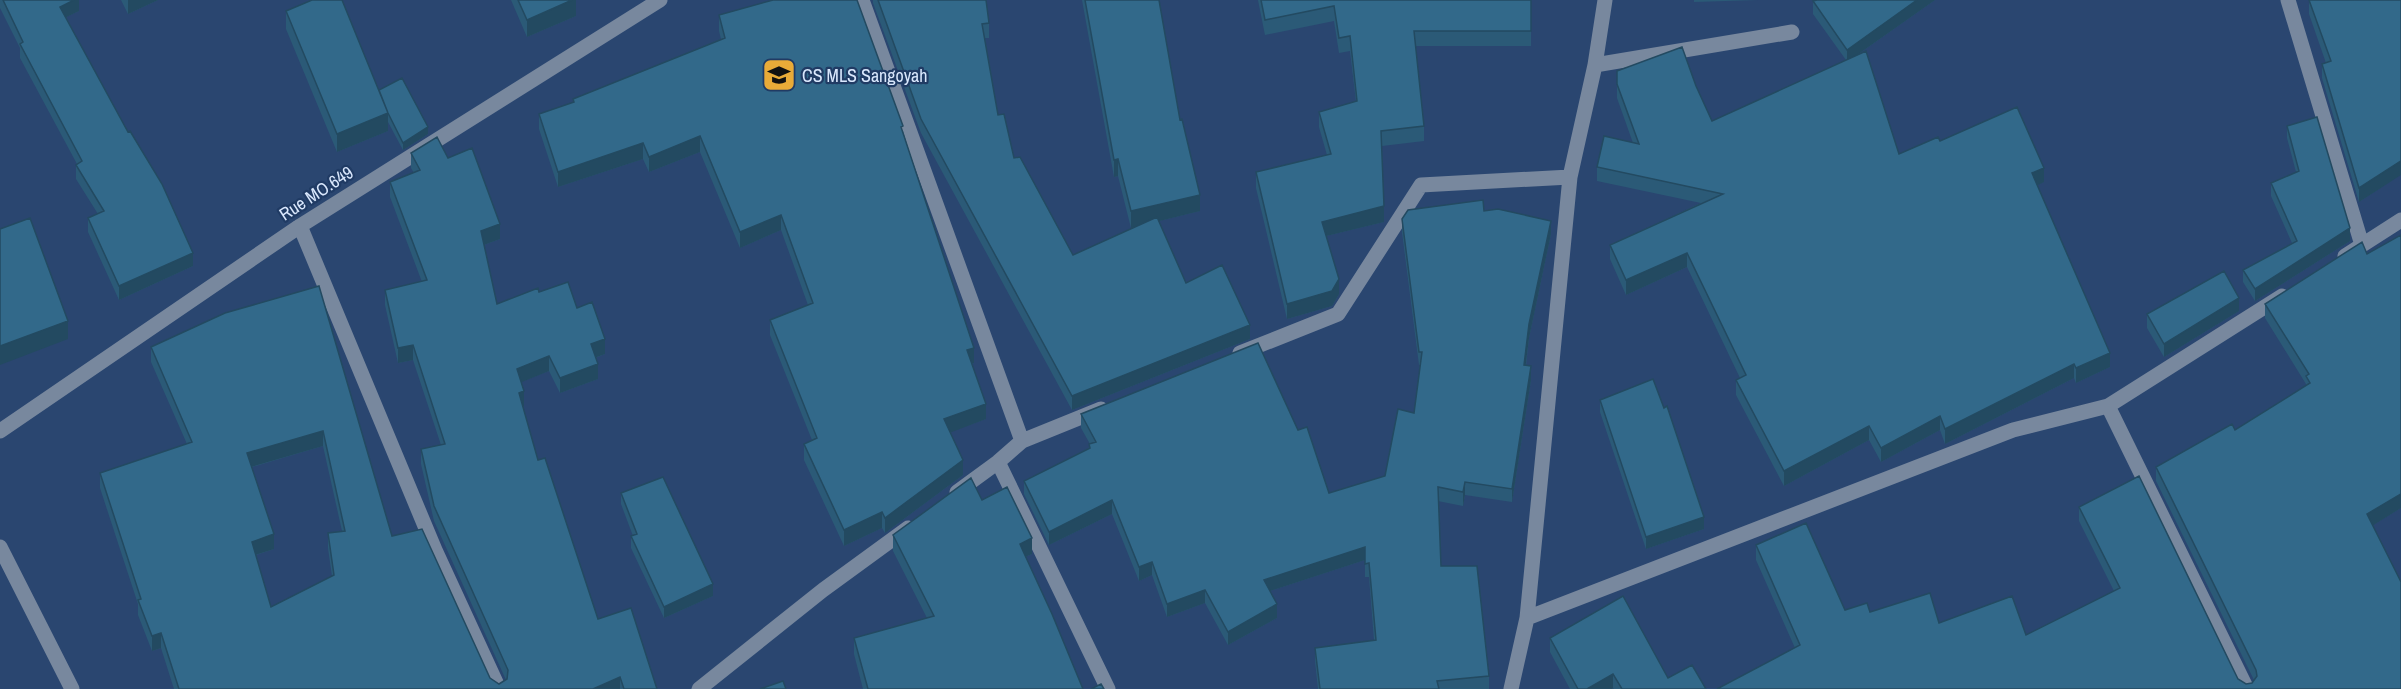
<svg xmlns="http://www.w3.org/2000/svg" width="2401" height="689" font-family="'Archivo Narrow',sans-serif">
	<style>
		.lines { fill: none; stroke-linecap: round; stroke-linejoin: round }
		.minor { stroke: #78889e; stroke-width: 15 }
		.wall { fill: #2b5a77; fill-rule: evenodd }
		.shaded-wall { fill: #234a61 }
		.building { fill: #32698a; stroke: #234a61; stroke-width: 1.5; fill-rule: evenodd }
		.labels { text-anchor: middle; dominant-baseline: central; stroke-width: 4.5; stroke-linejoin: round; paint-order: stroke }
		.poi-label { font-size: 18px; fill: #dae8fd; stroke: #203b64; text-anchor: start }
		.street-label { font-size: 18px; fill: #dae8fd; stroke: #203b64 }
	</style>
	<rect width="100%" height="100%" fill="#2a4670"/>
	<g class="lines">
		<path class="minor" d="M862,0L1022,441
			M2288,0L2362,245
			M1595,65L1792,32
			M300,226L435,550L499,689
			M2345,256L2401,220
			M1240,353L1338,314L1421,185L1570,177
			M2108,406L2247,689
			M0,431L300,226L660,0
			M998,462L1108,689
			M957,492L998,462L1022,441L1101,409
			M0,547L72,689
			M1527,618L2013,430L2108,406L2282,296
			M699,689L823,590L908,528
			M1511,689L1527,618L1570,177L1595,65L1605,0"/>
	</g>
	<path class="wall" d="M0,0H79V11L66,17L193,266L119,300L88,232V218L98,214L76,179V165L77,164L20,58V48L0,8Z
		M121,0H158L128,14Z
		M511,0H576V16L527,37Z
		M873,0H986L989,23V38H985L998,115L1014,158L1073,255L1136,227L1131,228L1118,176L1114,177L1082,0H1159L1180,120L1200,211L1159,221L1186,283L1250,339L1072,410L921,133L873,3Z
		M1258,0H1531V46H1415L1424,126V141L1382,146L1384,222L1326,236L1339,294L1332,306L1287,319L1256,188V172L1327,155L1319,127V112L1356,102L1350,51L1339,53L1334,21L1265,35Z
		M1694,0H1758L1694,2Z
		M1817,0H1935L1857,55L1899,154L1940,141L2044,182L2037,185L2110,367L2076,383L2074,378L1945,444L1940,430L1881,462L1869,440L1784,486L1736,395V380L1740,378L1687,267L1626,295L1610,259V245L1701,203L1597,181V167L1633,143L1617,98V71L1696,86L1712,121L1846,60L1813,14V1Z
		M2309,0L2397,177L2359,202L2322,78V64L2326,63L2309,14Z
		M286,11L379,90L428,134L403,150L388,122V131L337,152L286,29Z
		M719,15L903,131L974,363L972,364L986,419L950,432L963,475L885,533L882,528L844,546L804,460V444L812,440L770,335V320L808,305L781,230L740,248L700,152L649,172L643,159L558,187L539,129V114L573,102V99L721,39L719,31Z
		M2287,126L2350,241L2255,301L2243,282V270L2292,243L2271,196V183L2296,172L2287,138Z
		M411,153L448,158L500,239L484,245L497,304L539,292L577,308L605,354L595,358L598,379L560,393L549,371L521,382L524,406H523L538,460L598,619L657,689H174L161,648L152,651L138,615V604L100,488V473L187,444L151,362V347L319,286L392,536L490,678L499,684L506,680L434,521L421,464V449L441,445L413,360L398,363L385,305V290L422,282L390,197V182L414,173L411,168ZM323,446L342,531L328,533V548L332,576L271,607L256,555L274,549L252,467Z
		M1484,211L1551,234L1529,338L1526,366L1531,380L1512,502L1465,495L1463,506L1438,501L1441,566L1489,676V689H1318L1315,661V648L1374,640L1369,577H1365V560L1270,591L1277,618L1228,645L1205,603L1167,617L1152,575L1139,581L1112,514L1049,545L1024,494V481L1089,448V444H1090L1081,428V414L1298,430L1329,493L1385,476L1414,413L1420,365H1419L1402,232V219Z
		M2401,235V508L2373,525L2401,689H1717L1795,648L1756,560V545L1845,610L1870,612L1939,623L2026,635L2114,591L2079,521V507L2238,679L2246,684L2252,683L2254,680L2156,481V467L2235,430L2306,386V384L2265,318V304L2367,254Z
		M2239,311L2164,357L2147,328V314Z
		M1600,400L1704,529L1646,549L1600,412Z
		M621,493L713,596L664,618L631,548V536H633L621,504Z
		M982,500L1032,554L1025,557L1083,689H863L854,654V638L927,618L893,551V535Z
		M1550,638L1668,678L1706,689H1614L1613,688L1612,689H1570L1550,652Z"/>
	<path class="shaded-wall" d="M74,0H79V11L60,20V7Z
		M128,0H158L128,14Z
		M572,0H576V16L527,37V20Z
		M1917,0H1935L1847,62V50Z
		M388,113V131L337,152V134Z
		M428,127V134L403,150V143Z
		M700,136V152L649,172V157Z
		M643,143V159L558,187V172Z
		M1118,159V176L1114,177V160Z
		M2401,161V175L2359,202V188Z
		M2044,168V182L2032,188V173Z
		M1200,195V211L1131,228V211Z
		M1384,206V222L1322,237V222Z
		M781,215V230L740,248V232Z
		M1551,221V234L1529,338L1524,379V365L1529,324Z
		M500,224V239L481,246V231Z
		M2350,228V241L2255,301V289Z
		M193,253V266L119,300V286Z
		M1687,253V267L1626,295V280Z
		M1339,279V294L1332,306L1287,319V304Z
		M2239,298V311L2164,357V344Z
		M68,321V339L0,365V346Z
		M1250,325V339L1072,410V396Z
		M605,339V354L591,359V344Z
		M413,345V360L398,363V348Z
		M974,348V363L967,365V350Z
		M2110,353V367L2076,383V368Z
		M549,356V371L517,384V369Z
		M598,364V379L560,393V378Z
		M2074,364V378L1945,444V429Z
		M1531,366V380L1512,502V489Z
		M524,391V406L519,408V393Z
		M986,404V419L944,435V419Z
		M1940,416V430L1881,462V448Z
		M1869,426V440L1784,486V471Z
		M323,431V446L247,468V453Z
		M963,460V475L885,533V518Z
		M1465,482V495L1463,506V492Z
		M2401,494V508L2367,529V514Z
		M1112,500V514L1049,545V532Z
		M882,512V528L844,546V530Z
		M1704,517V529L1646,549V537Z
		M274,534V549L252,556V542Z
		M1032,538V554L1020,559V544Z
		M1365,547V560L1264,593V580Z
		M1152,562V575L1139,581V567Z
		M713,584V596L664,618V607Z
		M1205,590V603L1167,617V604Z
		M1277,604V618L1228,645V632Z
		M161,633V648L152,651V636Z
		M1613,674V688L1612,689H1587Z
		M620,677V689H593Z"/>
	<path class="building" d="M3,0H74L60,7L128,132L130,131L162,184L193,253L119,286L88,218L104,211L76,165L82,161L20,44L23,42Z
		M312,0H342L388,113L337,134L286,11Z
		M518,0H572L527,20Z
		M773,0H857L903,126L901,127L974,348L967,350L986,404L944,419L963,460L885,518L882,512L844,530L804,444L817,438L770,320L813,303L781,215L740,232L700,136L649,157L643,143L558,172L539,114L574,102L573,99L725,38L719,15Z
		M878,0H986L989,23L982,24L998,115L1004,114L1014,158L1020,157L1073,255L1157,217L1186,283L1222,265L1250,325L1072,396L921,119Z
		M1085,0H1159L1180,120L1182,119L1200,195L1131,211L1118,159L1114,160Z
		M1261,0H1531V31H1414L1424,126L1381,131L1384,206L1322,222L1339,279L1332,291L1287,304L1256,172L1331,154L1319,112L1357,101L1350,36L1339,38L1334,6L1265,20Z
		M1817,0H1917L1847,50L1813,1Z
		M2309,0H2401V161L2359,188L2322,64L2331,61Z
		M1682,47L1696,86L1712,121L1866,51L1899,154L1938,137L1940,141L2017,107L2044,168L2032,173L2110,353L2076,368L2074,364L1945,429L1940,416L1881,448L1869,426L1784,471L1736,380L1746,375L1687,253L1626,280L1610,245L1723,194L1597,167L1604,136L1639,144L1617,84V71Z
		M402,78L428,127L403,143L388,113L379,90Z
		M2317,117L2350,228L2255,289L2243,270L2297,241L2271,183L2299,171L2287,126Z
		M437,137L448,158L472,148L500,224L481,231L497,304L538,288L539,292L568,282L577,308L592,302L605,339L591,344L598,364L560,378L549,356L517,369L524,391L519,393L538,460L545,458L598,619L631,608L657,689H624L620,677L593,689H179L161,633L152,636L138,600L141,599L100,473L192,442L151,347L225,313L319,286L392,536L422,529L490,678L499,684L507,679L508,670L434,506L421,449L445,444L413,345L398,348L385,290L427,280L390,182L420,170L411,153ZM323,431L345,531L328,533L334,575L271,607L252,542L274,534L247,453Z
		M1483,200L1484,211L1498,209L1551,221L1529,324L1524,365L1531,366L1512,489L1465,482L1463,492L1438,487L1441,566H1477L1489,676L1437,681L1439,689H1320L1315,648L1376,640L1369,563L1365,564V547L1264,580L1277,604L1228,632L1205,590L1167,604L1152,562L1139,567L1112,500L1049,532L1024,481L1090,448L1089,444L1096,442L1081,414L1258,343L1298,430L1307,427L1329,493L1385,476L1398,409L1414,413L1422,352H1419L1402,219L1408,210Z
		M30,218L68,321L0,346V229Z
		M2401,235V494L2367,514L2401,582V689H1717L1800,645L1756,545L1806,523L1845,610L1867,603L1870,612L1930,593L1939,623L2012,596L2026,635L2120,588L2079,507L2139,476L2238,679L2246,684L2252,683L2257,676L2256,670L2156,467L2232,424L2235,430L2310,383L2306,376L2309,374L2265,304L2362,242L2367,254Z
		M2224,271L2239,298L2164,344L2147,314Z
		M1653,379L1664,408L1667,406L1704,517L1646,537L1600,400Z
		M663,477L713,584L664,607L631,536L637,534L621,493Z
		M971,478L982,500L1007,487L1032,538L1020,544L1023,551L1052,614L1083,689H868L854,638L934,616L893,535Z
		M1623,596L1668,678L1692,665L1706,689H1622L1613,674L1587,689H1578L1550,638Z
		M783,681L786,689H760Z
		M1101,684L1104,689H1091Z"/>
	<defs>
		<symbol id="school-square" viewBox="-11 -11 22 22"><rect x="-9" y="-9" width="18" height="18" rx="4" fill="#e9ab38" stroke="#203b64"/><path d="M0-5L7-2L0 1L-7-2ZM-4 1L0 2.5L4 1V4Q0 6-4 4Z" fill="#111"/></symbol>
	</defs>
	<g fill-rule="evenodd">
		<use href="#school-square" x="760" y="56" width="38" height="38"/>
	</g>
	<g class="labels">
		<g class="poi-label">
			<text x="802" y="75">CS MLS Sangoyah</text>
		</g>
		<g class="street-label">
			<text transform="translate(316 193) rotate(-33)">Rue MO.649</text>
		</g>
	</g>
</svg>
